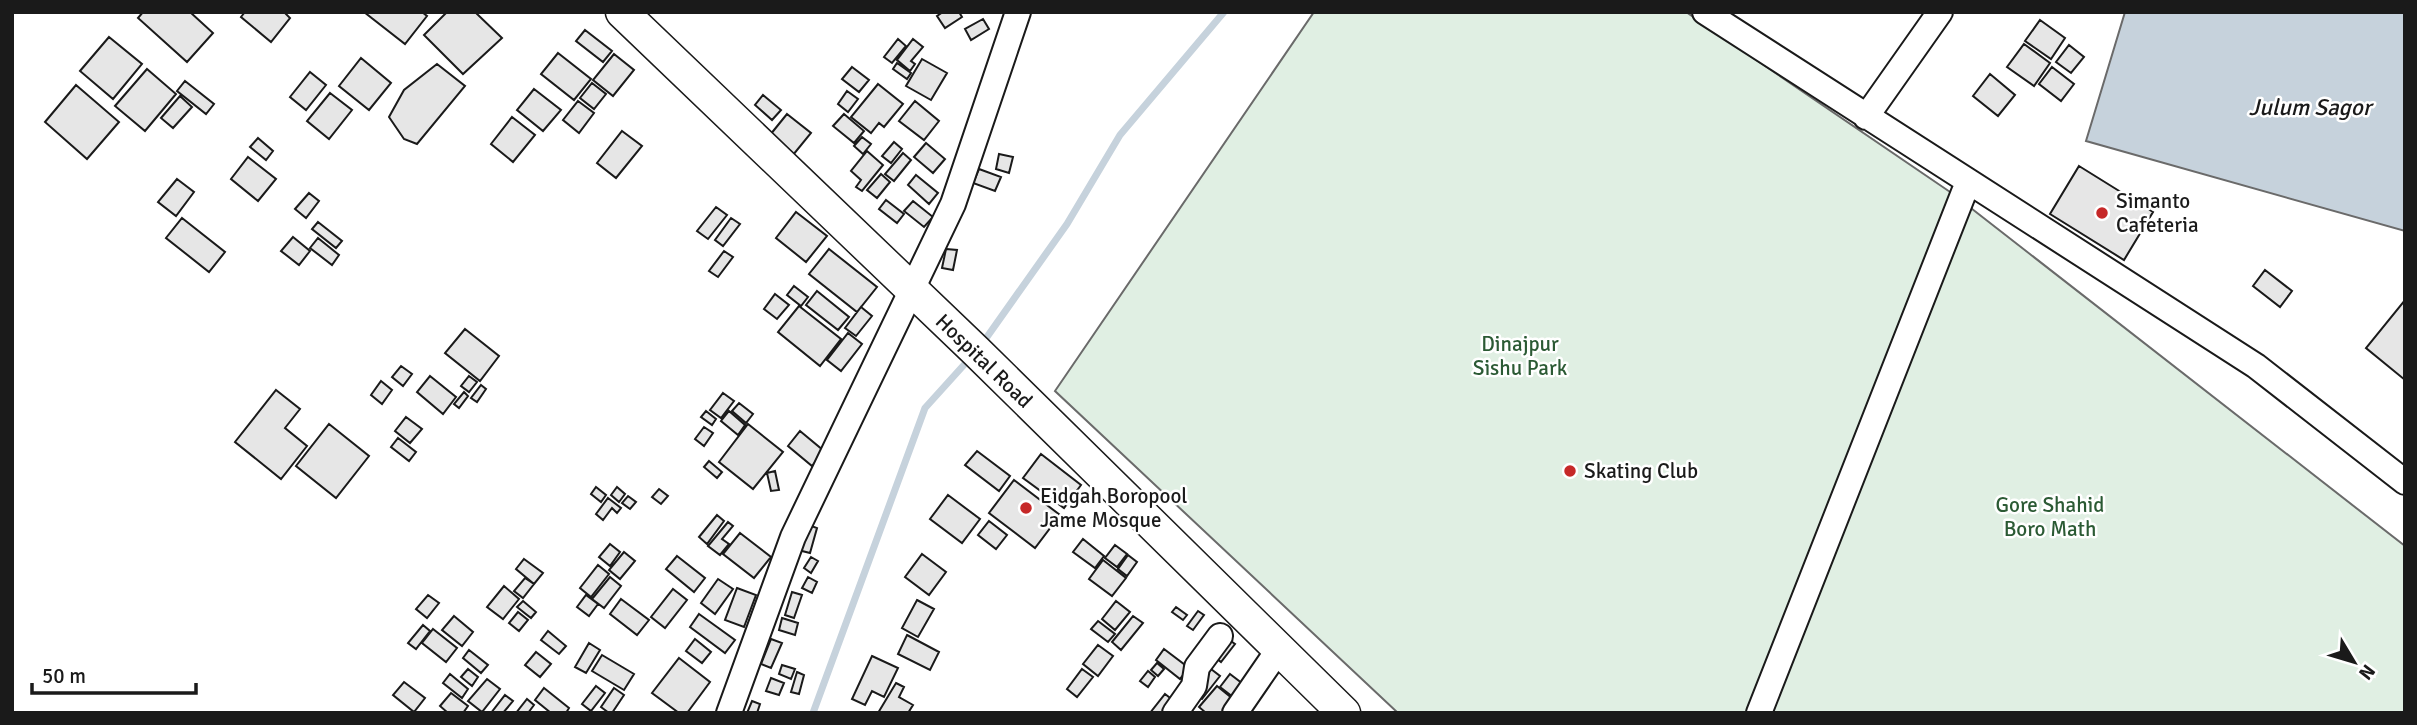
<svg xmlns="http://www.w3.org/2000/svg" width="2417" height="725" font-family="Signika,sans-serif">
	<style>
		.green { fill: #e0efe3; stroke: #6a6a6a; stroke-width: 2 }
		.water { fill: #c6d2dc; stroke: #6a6a6a; stroke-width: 2 }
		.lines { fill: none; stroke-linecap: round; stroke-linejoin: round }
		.stream { stroke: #c6d2dc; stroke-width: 7 }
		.building { fill: #e6e6e6; stroke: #1a1a1a; stroke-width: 2 }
		.minor-casing { stroke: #1a1a1a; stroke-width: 28 }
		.major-casing { stroke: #1a1a1a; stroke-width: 35 }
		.minor { stroke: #fff; stroke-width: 24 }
		.major { stroke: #fff; stroke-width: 32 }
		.poi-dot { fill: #c62828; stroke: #fff; stroke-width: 2.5 }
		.labels { text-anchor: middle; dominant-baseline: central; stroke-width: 5; stroke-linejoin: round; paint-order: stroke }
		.poi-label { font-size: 21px; fill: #1a1a1a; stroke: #fff; text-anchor: start }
		.park-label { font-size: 21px; fill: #2b5a34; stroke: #fff }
		.street-label { font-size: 21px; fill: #1a1a1a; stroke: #fff }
		.water-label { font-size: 23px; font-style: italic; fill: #1a1a1a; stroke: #fff }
	</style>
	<rect width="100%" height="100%" fill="#fff"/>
	<path class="green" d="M1314,12H1686L1956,196L1746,713H1398L1055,391Z
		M1958,198L2405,546V713H1770Z"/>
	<path class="water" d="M2125,12H2405V231L2086,141Z"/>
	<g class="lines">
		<path class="stream" d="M982,344L1067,224L1120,135L1224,12
			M813,713L925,408L972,356"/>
	</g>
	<path class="building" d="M143,12H190L213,33L187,62L138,18Z
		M245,12H284L290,18L271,42L241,17Z
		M364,12H422L427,16L405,44Z
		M447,12H475L502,38L463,74L424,35Z
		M943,12H959L962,17L945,28L937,16Z
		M983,19L989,29L971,40L965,29Z
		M2040,20L2065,38L2051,59L2025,41Z
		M585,30L612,51L603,62L576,41Z
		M109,37L142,64L113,99L80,71Z
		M898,39L906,46L892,63L884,57Z
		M913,39L923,47L911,61L915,64L910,71L897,60Z
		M2024,44L2050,63L2034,86L2007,67Z
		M2069,45L2084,57L2071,73L2056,62Z
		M558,53L591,79L574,100L541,74Z
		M614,54L634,70L613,96L593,80Z
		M361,58L391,83L369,110L339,86Z
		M922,59L947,73L931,100L906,86Z
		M897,63L911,73L907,79L893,69Z
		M437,64L465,86L417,144L404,139L389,117L404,90Z
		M852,67L869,80L859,92L842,79Z
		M2052,67L2074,84L2061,101L2039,84Z
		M147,69L176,94L145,131L115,106Z
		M310,72L326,85L306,110L290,97Z
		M1990,74L2015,95L1998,116L1973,96Z
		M185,81L214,104L206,114L177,91Z
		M592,83L606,94L594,109L580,98Z
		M878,84L903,104L884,127L879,123L871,133L851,117Z
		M76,85L119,122L87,159L45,122Z
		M534,89L561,110L543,131L517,110Z
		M847,91L858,99L848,112L838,104Z
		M330,93L352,110L329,139L307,121Z
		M763,95L781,110L772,120L755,105Z
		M180,96L192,107L173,128L161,118Z
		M578,101L594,113L579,133L563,120Z
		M915,101L939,121L924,140L899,121Z
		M787,114L811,133L793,155L770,135Z
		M844,114L864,131L854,143L833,126Z
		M512,117L535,135L513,162L491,144Z
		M622,131L642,146L616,178L597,163Z
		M862,137L871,144L863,154L854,146Z
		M258,138L273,151L266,160L250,147Z
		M894,142L902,149L891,163L882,156Z
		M926,143L945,159L933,173L914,157Z
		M867,151L883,165L862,191L856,187L861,180L851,171Z
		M903,153L911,160L894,181L885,174Z
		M999,154L1013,157L1009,173L996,169Z
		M248,157L276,179L258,201L231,179Z
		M2079,166L2153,212L2124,260L2050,214Z
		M979,169L1001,177L995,191L973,183Z
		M881,174L890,182L877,198L867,190Z
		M916,175L938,193L929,204L908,185Z
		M177,179L194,192L176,216L158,202Z
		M309,193L319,201L306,218L295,209Z
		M886,200L904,214L897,223L879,209Z
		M913,201L933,217L924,227L904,211Z
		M716,207L727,215L708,239L697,231Z
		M796,212L827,236L806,262L776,238Z
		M182,218L225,252L209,272L166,238Z
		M731,218L740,224L723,246L715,240Z
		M318,222L342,241L336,248L312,229Z
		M293,237L310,251L299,265L281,251Z
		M318,238L339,255L332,265L310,248Z
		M829,249L877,287L857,312L809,274Z
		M946,249L957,250L953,270L942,268Z
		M724,251L733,257L718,277L709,271Z
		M2265,270L2292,291L2280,307L2253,286Z
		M794,286L808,297L801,306L787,295Z
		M817,291L849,317L838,330L806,305Z
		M775,294L789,305L777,319L764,309Z
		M2405,300V380L2366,348Z
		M799,306L841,339L820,366L778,332Z
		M861,307L872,316L856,336L845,328Z
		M465,329L499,356L480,381L445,353Z
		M848,333L862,344L841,371L827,360Z
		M401,366L412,374L403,386L392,377Z
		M430,376L456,397L443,414L417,392Z
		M469,376L477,382L469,392L461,386Z
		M381,381L392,390L382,404L371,395Z
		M481,385L486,389L477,402L471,398Z
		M276,390L300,409L285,428L307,446L281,479L235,442Z
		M464,392L468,396L459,408L454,404Z
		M723,393L734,401L721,418L710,410Z
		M739,403L753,414L746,423L732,411Z
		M706,411L716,419L712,425L701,417Z
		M729,411L745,425L738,435L721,421Z
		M406,417L422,429L410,443L395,431Z
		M329,424L369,456L336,498L296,466Z
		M748,424L783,452L753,489L719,462Z
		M704,427L713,433L704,446L695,439Z
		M800,431L824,451L812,466L788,446Z
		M398,438L416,452L409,461L391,447Z
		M977,451L1010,476L999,491L965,465Z
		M1041,454L1081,485L1064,508L1023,478Z
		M709,461L722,472L717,478L704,467Z
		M775,471L779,490L771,491L767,473Z
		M1014,480L1060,515L1035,548L989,513Z
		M596,487L606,495L601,502L591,494Z
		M617,487L625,494L619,502L611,495Z
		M659,489L668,496L661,504L652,497Z
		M948,495L980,519L962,543L930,519Z
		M628,496L636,502L630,509L622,503Z
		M608,498L621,508L617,513L612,508L603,520L596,514Z
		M717,515L724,521L707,544L699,537Z
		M989,521L1007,535L996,549L978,535Z
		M728,522L733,526L722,539L729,544L720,555L708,546Z
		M806,524L817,528L810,553L798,550Z
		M740,533L771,557L754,578L723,554Z
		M1083,539L1104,556L1095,568L1073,552Z
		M610,544L620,552L610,566L599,557Z
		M1115,545L1127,554L1117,567L1105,558Z
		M624,552L635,561L620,579L609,570Z
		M922,554L946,572L929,595L905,577Z
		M1128,555L1137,562L1127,576L1118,569Z
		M677,556L705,578L694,592L666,569Z
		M811,557L818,561L811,573L804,568Z
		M524,559L543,573L534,584L516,569Z
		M1103,560L1126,578L1112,596L1089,579Z
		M598,565L609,574L591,597L580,588Z
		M610,577L621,586L604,608L592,599Z
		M808,577L817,582L812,593L802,588Z
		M525,578L534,584L523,598L514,591Z
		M718,579L733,589L715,614L701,603Z
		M504,586L519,599L503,619L487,607Z
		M737,588L756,595L744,627L725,620Z
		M673,589L687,600L665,628L651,617Z
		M792,592L802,595L794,618L785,615Z
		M428,595L439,603L427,618L416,609Z
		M586,595L598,604L589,616L577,607Z
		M621,599L649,620L637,635L610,614Z
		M917,600L934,609L918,637L902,628Z
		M523,601L536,612L531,618L517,607Z
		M1116,601L1130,612L1115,630L1102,619Z
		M1176,607L1187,615L1183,620L1172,612Z
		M1198,611L1204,615L1193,630L1187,626Z
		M518,612L528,620L519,631L509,623Z
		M699,614L735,640L725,653L690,627Z
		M454,616L473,632L462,646L442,630Z
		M1133,616L1143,623L1121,650L1112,642Z
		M782,618L798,623L795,635L779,630Z
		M1098,621L1115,634L1108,642L1091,629Z
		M423,625L430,631L416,649L408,643Z
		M433,629L457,648L446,662L422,643Z
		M548,631L566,646L559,654L541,640Z
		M907,635L939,652L930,670L898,654Z
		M1225,637L1235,644L1221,662L1211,654Z
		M695,639L711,652L702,663L686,651Z
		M771,639L782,643L771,668L761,664Z
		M589,643L600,650L586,673L575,667Z
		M1098,645L1113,656L1098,676L1083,664Z
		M1164,649L1189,668L1180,679L1156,660Z
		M469,650L488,665L481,673L463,658Z
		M536,652L551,664L540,677L525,665Z
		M602,655L634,674L624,690L592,671Z
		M872,656L898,668L884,697L872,691L865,705L852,699Z
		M679,658L710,682L687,713H679L652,693Z
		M1157,663L1164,669L1158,676L1151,670Z
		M782,665L795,669L791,679L779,674Z
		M468,669L478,677L472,686L461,677Z
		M1082,669L1093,677L1077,697L1067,689Z
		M1211,669L1220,676L1202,699L1192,692Z
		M1148,671L1155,677L1148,687L1140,681Z
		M797,672L804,675L799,694L791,692Z
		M450,674L468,689L462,698L443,683Z
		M1230,674L1243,684L1233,697L1220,687Z
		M771,678L784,683L779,695L766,691Z
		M487,679L500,689L482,712L468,701Z
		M404,682L425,698L414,712L393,695Z
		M896,683L904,687L899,697L913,705L908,713H878Z
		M596,686L605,693L591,711L582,704Z
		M1217,686L1233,699L1222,713H1206L1199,707Z
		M544,688L569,708L566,713H551L535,700Z
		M614,688L624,695L612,713H609L601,707Z
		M451,693L468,706L463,713H448L440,706Z
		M1165,694L1178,704L1172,713H1150Z
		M505,695L513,701L503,713H491Z
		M527,699L534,705L528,713H516Z
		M752,701L760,704L757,713H747Z"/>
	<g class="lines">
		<defs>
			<path id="minor" d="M1705,12L2256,366L2405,482
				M1866,117L1940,12
				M729,713L793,537L953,204L1018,12
				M1175,713L1194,686L1197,667L1220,636
				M1235,713L1279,649
				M1759,713L1968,182"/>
			<path id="major" d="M622,12L976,351L1344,713"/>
		</defs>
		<use href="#minor" class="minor-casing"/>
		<use href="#major" class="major-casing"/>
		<use href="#minor" class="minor"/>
		<use href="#major" class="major"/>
	</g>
	<g class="poi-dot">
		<circle cx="2102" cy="213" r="7"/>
		<circle cx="1570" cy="471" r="7"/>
		<circle cx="1026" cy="508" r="7"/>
	</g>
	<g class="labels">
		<g class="poi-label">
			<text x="2116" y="201">Simanto<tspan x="2116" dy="24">Cafeteria</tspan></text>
			<text x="1584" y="471">Skating Club</text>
			<text x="1040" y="496">Eidgah Boropool<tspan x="1040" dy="24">Jame Mosque</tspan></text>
		</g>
		<g class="park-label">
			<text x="1520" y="344">Dinajpur<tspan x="1520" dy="24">Sishu Park</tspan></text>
			<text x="2050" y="505">Gore Shahid<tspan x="2050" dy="24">Boro Math</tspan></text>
		</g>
		<g class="street-label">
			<text transform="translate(984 361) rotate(44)">Hospital Road</text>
		</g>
		<g class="water-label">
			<text x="2310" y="107">Julum Sagor</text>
		</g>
	</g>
	<rect width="2417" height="725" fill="none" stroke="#1a1a1a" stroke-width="28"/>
	<g transform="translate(2354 662) rotate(128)" stroke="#ffffff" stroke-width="5" paint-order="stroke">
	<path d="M0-5L12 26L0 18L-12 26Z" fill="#1a1a1a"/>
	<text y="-10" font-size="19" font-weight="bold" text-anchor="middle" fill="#1a1a1a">N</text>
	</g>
	<path d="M32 683v10h164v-10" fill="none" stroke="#1a1a1a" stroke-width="3.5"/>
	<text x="42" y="683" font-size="21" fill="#1a1a1a" stroke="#ffffff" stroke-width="5" paint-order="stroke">50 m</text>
</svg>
